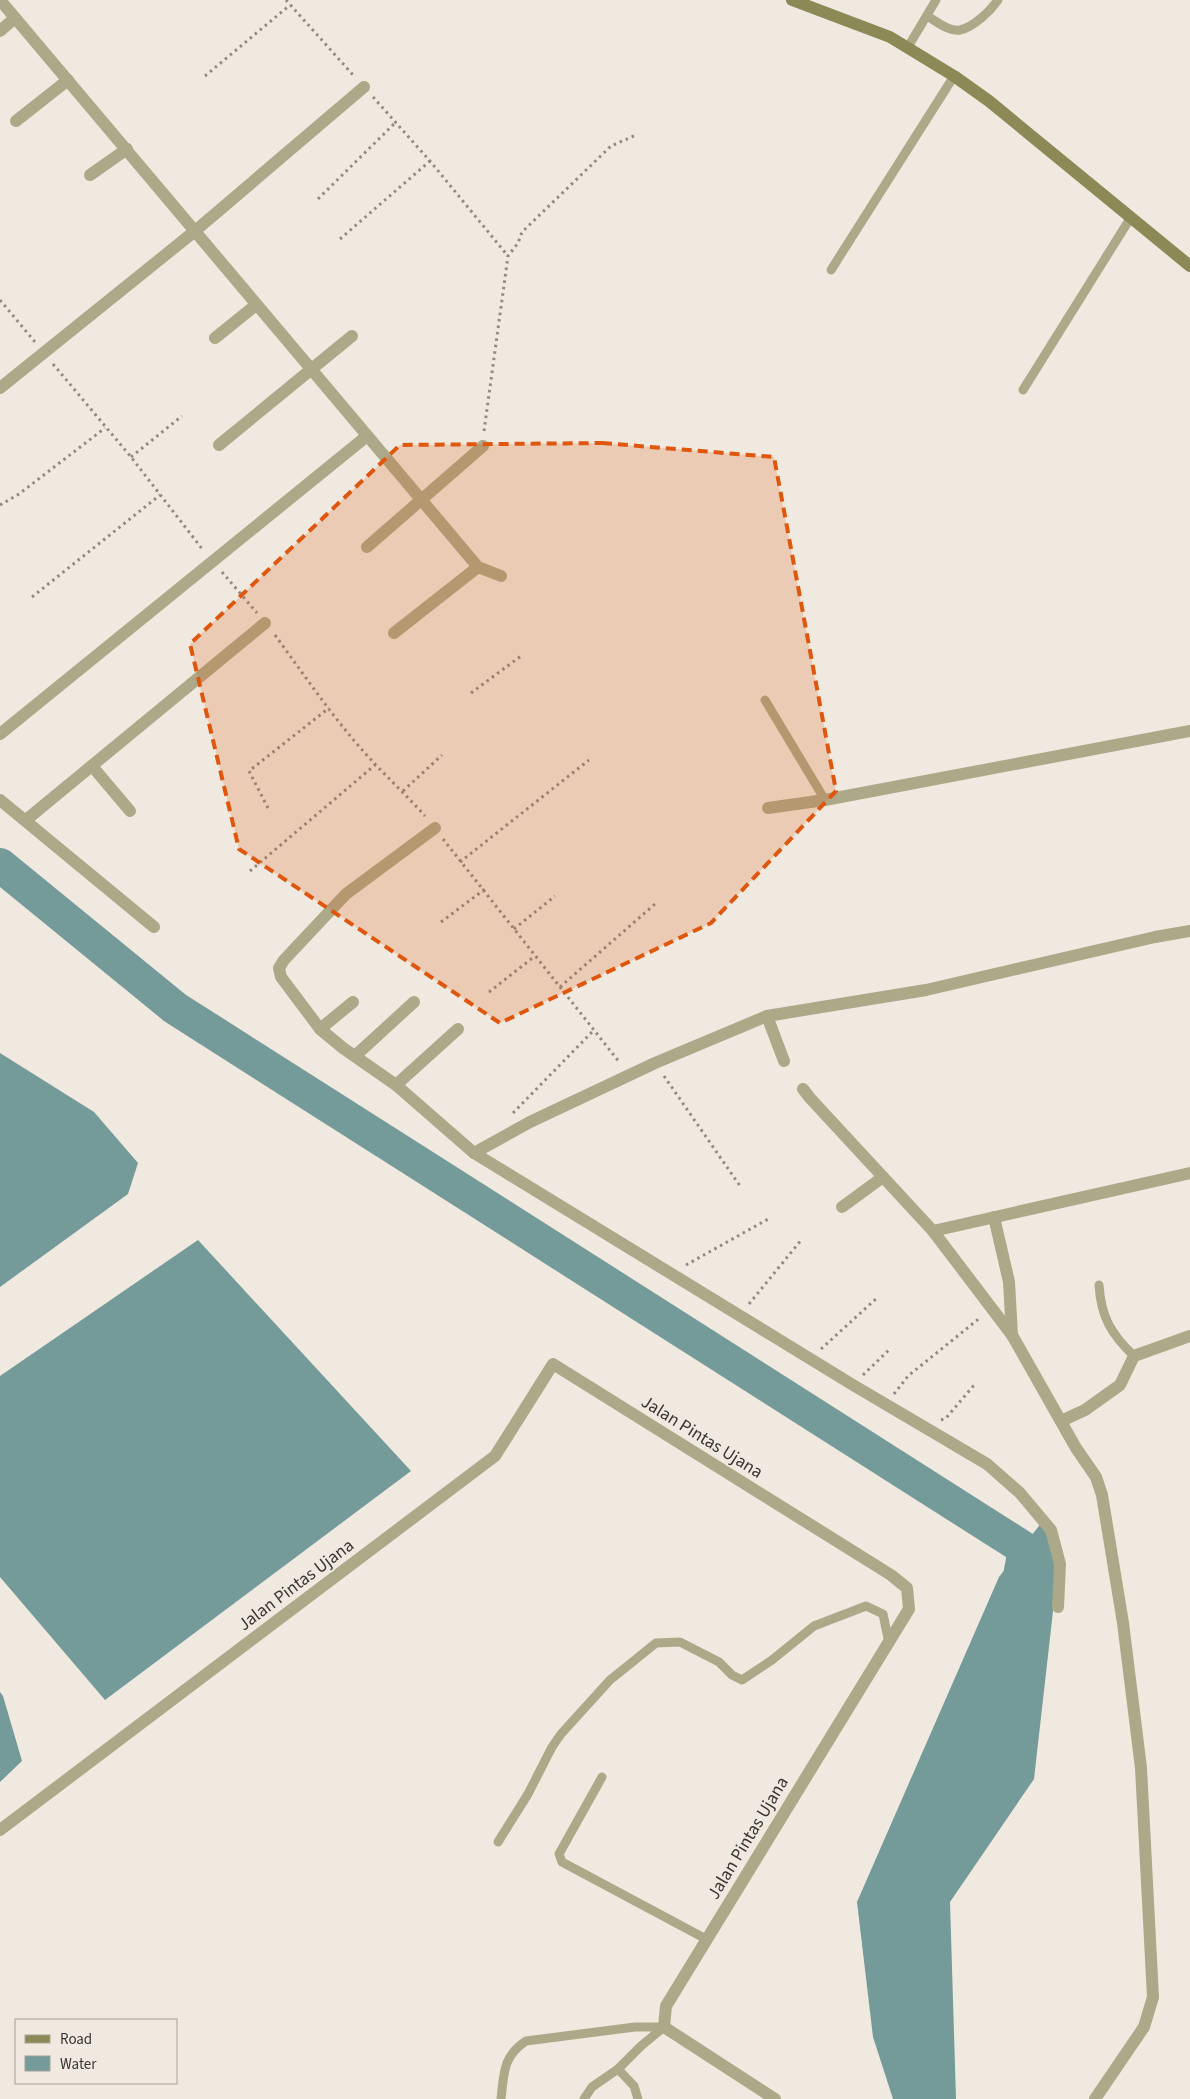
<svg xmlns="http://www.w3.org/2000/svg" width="1190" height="2099" font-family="'Source Sans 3',sans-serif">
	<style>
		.water { fill: #749a99 }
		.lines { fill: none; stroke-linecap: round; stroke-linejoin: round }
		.river { stroke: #749a99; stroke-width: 34 }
		.path { stroke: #8e8a84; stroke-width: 3; stroke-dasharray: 2.5 4; stroke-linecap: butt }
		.lane { stroke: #aba988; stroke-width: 9 }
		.street { stroke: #aba988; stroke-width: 12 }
		.secondary { stroke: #8c8957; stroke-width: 12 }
		.marked { fill: #df570e; fill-opacity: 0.2; stroke: #df570e; stroke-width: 4; stroke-dasharray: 10 6; stroke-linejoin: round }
		.labels { text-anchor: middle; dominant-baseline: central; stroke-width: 4; stroke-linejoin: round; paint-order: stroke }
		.street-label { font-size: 18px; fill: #383632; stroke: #efe9df }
	</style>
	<rect width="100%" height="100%" fill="#efe9df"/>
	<g class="water">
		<path d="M0,1053L94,1112L138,1163L128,1194L0,1287Z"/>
		<path d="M198,1240L411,1471L105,1700L0,1577V1376Z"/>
		<path d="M1042,1522L1058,1567L1034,1779L950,1902L956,2099H893L873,2037L857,1902L999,1577Z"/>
		<path d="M0,1692L3,1696L22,1761L0,1782Z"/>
	</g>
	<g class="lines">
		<path class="river" d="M0,865L175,1008L1025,1549L1017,1592"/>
		<g class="path">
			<path d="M286,0L354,76"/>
			<path d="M205,76L290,5"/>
			<path d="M373,97L430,161L508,256"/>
			<path d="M318,199L395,123"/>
			<path d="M340,239L430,161"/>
			<path d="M0,300L35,342"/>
			<path d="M53,364L131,457L203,550"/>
			<path d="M484,431L508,256L518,243L522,232L611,146L636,135"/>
			<path d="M131,457L182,416"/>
			<path d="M0,505L19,494L105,428"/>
			<path d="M222,572L257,613"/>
			<path d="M32,597L160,495"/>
			<path d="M275,635C307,679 338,725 375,764C392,782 409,798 425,816"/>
			<path d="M471,693L521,656"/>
			<path d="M403,791L442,755"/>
			<path d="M268,808L249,771L329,708"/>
			<path d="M443,839L620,1063"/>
			<path d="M460,862L589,760"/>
			<path d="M250,871L375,765"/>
			<path d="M441,922L485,889"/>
			<path d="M514,929L555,896"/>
			<path d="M560,987L655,904"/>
			<path d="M489,992L535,956"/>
			<path d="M664,1076L740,1186"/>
			<path d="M513,1113L593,1031"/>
			<path d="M686,1265L770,1218"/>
			<path d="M749,1304L802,1239"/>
			<path d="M821,1349L878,1297"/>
			<path d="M863,1375L891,1348"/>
			<path d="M894,1394L908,1376L981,1317"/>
			<path d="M941,1420L946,1418L975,1384"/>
		</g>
		<g class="lane">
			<path d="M927,16C936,21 949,32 960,30C974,27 990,11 998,0"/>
			<path d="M908,47L936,0"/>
			<path d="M831,270L954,76"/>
			<path d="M1023,390L1131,217"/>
			<path d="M765,700L825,800"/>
			<path d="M1099,1285C1101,1317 1111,1334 1134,1356"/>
			<path d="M602,1777L559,1854L562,1862L706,1939"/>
			<path d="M498,1842L528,1794L552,1747L561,1734L610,1680L656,1643L680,1642L719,1662L732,1675L742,1680L772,1660L814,1626L866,1606L883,1614L889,1643"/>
			<path d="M618,2069L634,2086L638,2099"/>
			<path d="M501,2099C504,2073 503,2056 526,2041L635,2027H664"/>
			<path d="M584,2099L592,2087L618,2069L641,2046L664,2027"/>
		</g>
		<g class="street">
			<path d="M0,0L478,567L501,576"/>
			<path d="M0,31L15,18"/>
			<path d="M16,121L68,80"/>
			<path d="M90,175L127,149"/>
			<path d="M215,338L256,305"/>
			<path d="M0,388L195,231L364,87"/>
			<path d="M219,445L352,336"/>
			<path d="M367,547L483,446"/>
			<path d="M394,633L478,567"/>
			<path d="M0,734L367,436"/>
			<path d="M92,766L130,811"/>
			<path d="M0,800L154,927"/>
			<path d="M768,808L825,800L1190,731"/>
			<path d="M26,820L265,623"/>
			<path d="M435,828L346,894L284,960L279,968L281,977L320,1029L343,1048L396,1085L474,1153L530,1122L655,1063L767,1016L926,990L1155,937L1190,931"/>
			<path d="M767,1016L784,1061"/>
			<path d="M320,1029L353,1002"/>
			<path d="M355,1056L414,1002"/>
			<path d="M396,1085L458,1029"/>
			<path d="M803,1089L810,1098L933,1231L1012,1335L1076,1448L1096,1477L1102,1495L1123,1623L1141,1768L1153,1997L1144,2027L1095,2099"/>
			<path d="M474,1153L853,1385L987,1464L1020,1493L1051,1530L1060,1564L1058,1607"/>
			<path d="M842,1207L883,1177"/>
			<path d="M994,1217L1009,1282L1012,1335"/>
			<path d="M933,1231L1190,1173"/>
			<path d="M1061,1421L1085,1410L1120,1385L1134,1356L1190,1336"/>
			<path d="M0,1830L495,1456L553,1364L891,1575L907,1588L909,1609L666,2006L664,2027L775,2099"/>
		</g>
		<path class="secondary" d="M792,0L890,37L954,76L989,101L1190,266"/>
	</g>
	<path class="marked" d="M602,443L774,457L836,791L711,923L500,1023L239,849L190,644L400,445Z"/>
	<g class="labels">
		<g class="street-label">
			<text transform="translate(702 1437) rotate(32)">Jalan Pintas Ujana</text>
			<text transform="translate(296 1585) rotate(-37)">Jalan Pintas Ujana</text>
			<text transform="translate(748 1838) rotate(-59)">Jalan Pintas Ujana</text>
		</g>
	</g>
	<rect x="15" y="2019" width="162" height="65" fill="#efe9df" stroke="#a6a19a"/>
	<rect x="25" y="2035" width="25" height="8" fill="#8c8957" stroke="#a6a19a"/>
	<text x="60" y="2044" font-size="15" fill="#383632">Road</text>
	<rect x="25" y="2056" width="25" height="15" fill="#749a99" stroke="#a6a19a"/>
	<text x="60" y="2069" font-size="15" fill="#383632">Water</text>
</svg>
